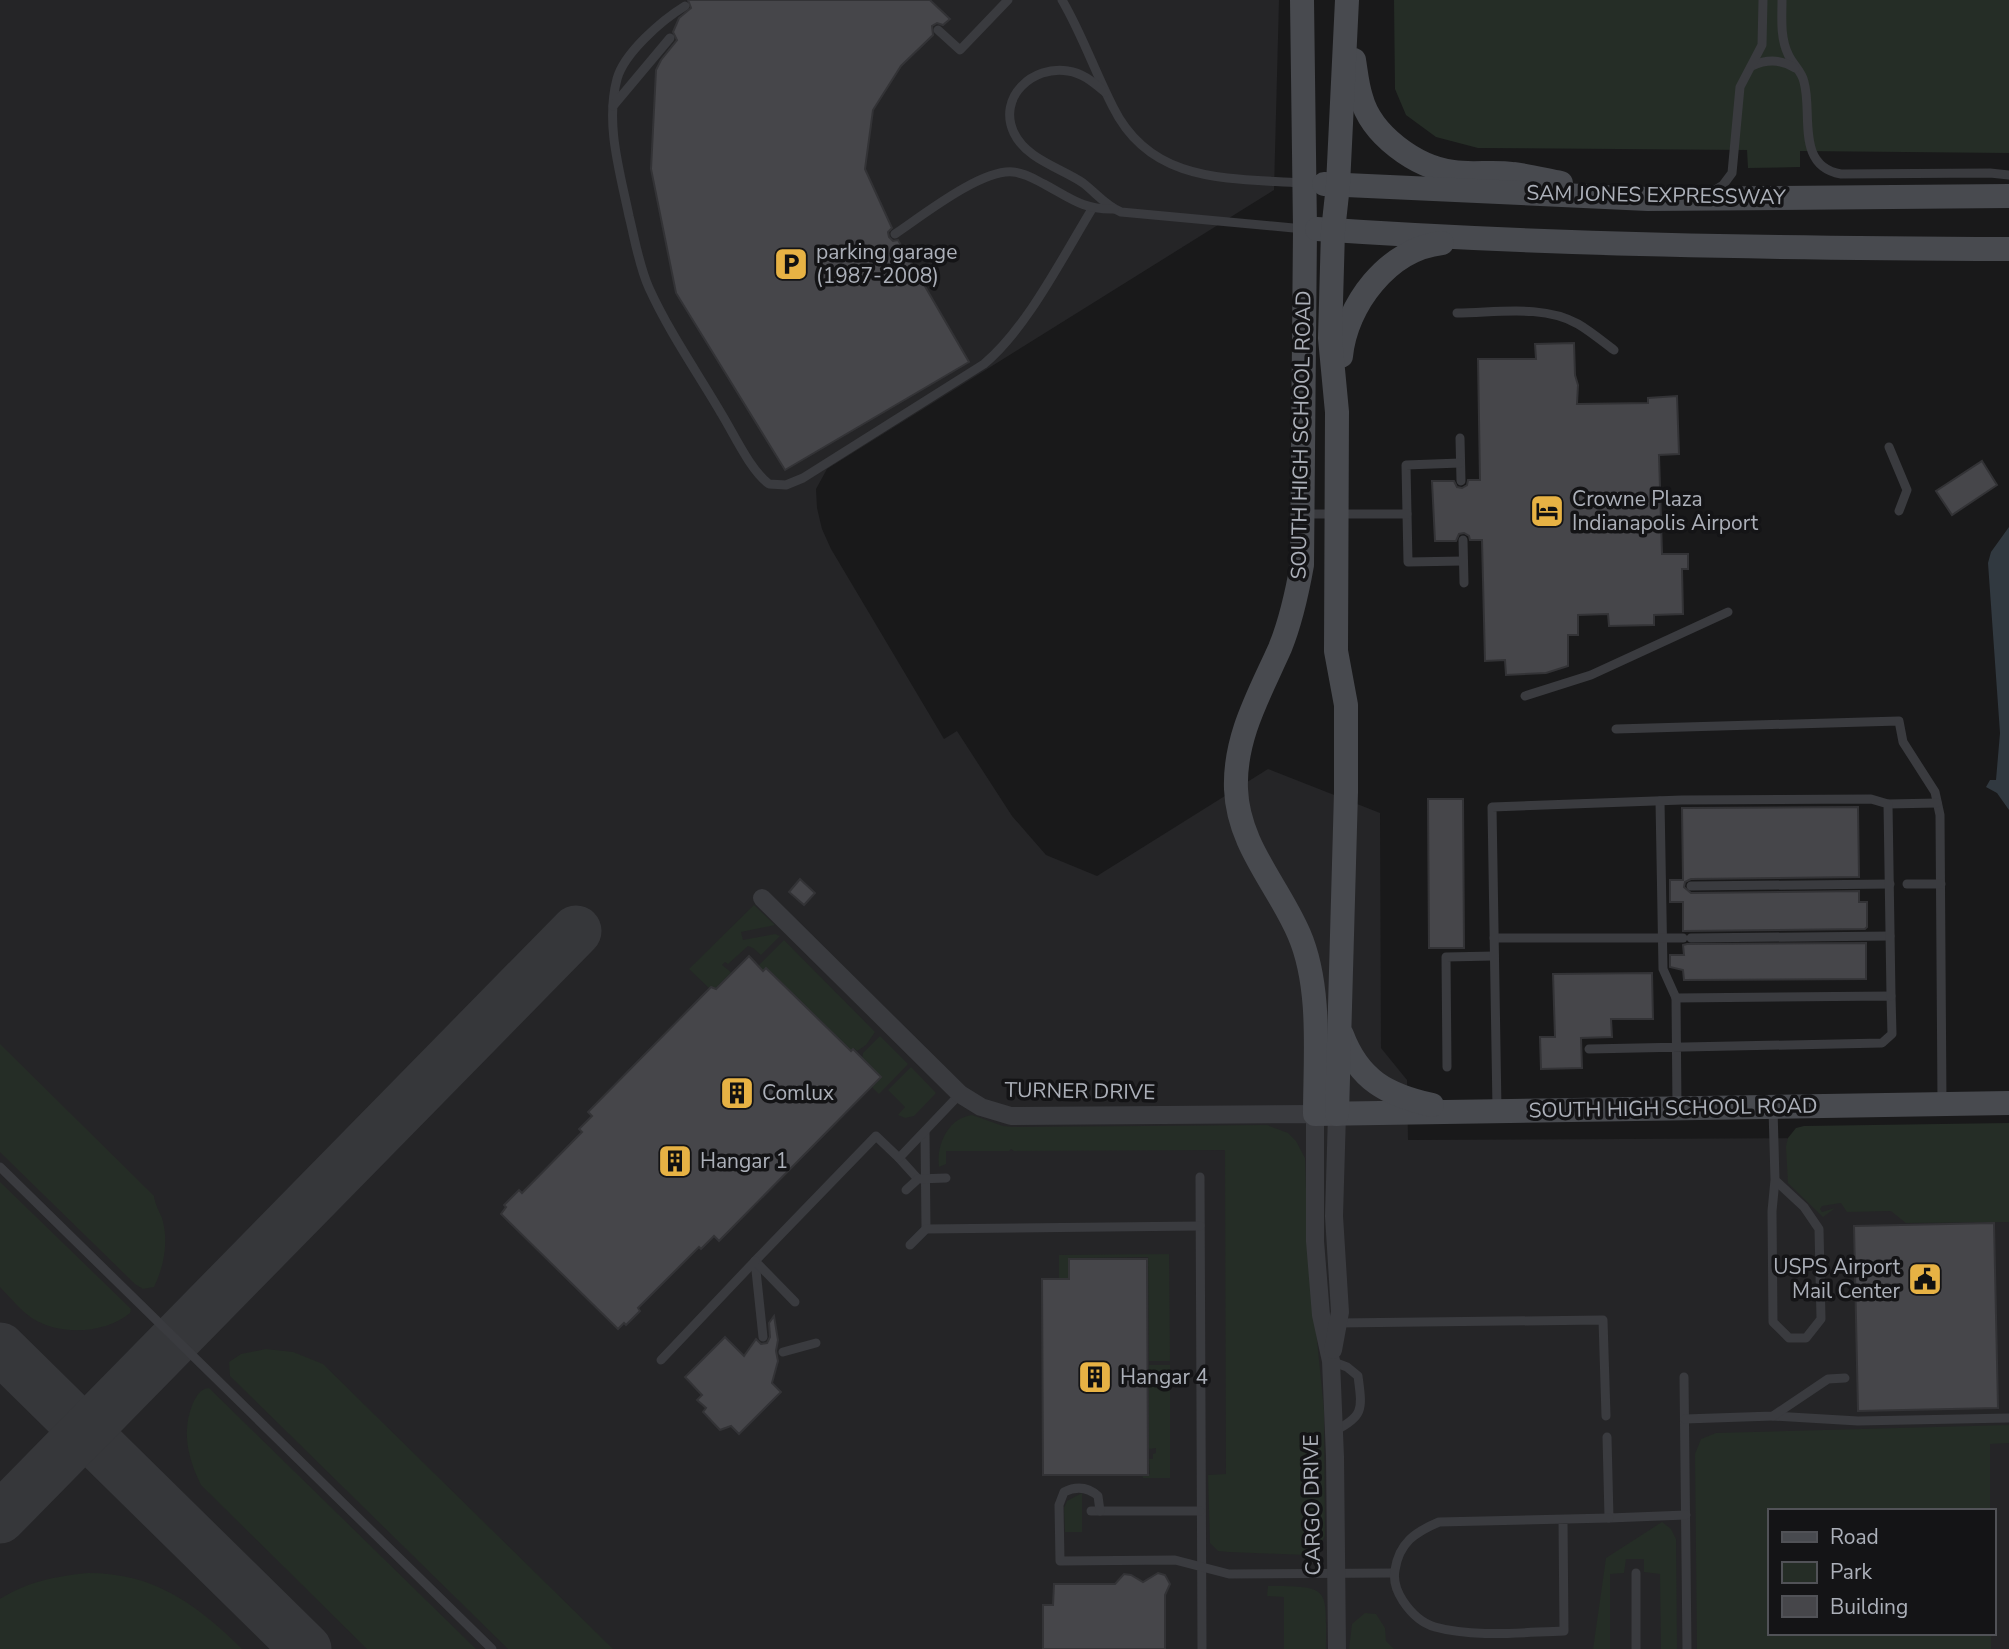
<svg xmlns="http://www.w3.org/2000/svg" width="2009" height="1649" font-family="'Nunito Sans',sans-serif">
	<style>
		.built { fill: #252527; fill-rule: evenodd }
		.green { fill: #252d26 }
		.water { fill: #313940 }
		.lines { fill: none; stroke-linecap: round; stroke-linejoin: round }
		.taxiway { stroke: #36373a; stroke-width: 51 }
		.building { fill: #46464a; stroke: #333336; stroke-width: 2 }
		.lane { stroke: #3a3b3f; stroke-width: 9 }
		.street { stroke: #3a3b3f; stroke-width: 18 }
		.secondary { stroke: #484a4f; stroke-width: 24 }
		.labels { text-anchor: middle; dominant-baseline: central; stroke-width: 7; stroke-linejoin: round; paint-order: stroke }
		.street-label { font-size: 21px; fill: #acb0b9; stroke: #141416 }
		.poi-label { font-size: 21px; fill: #acb0b9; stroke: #141416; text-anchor: start }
	</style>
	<rect width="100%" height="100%" fill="#19191a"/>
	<path class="built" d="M0,0H1279L1274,190L827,469L816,489L817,508L822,529L831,549L944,739L957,731L1012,816L1046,855L1097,876L1268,769L1380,813L1381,1048L1407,1080L1408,1140L2009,1137V1649H0ZM1769,1511H1993V1633H1769Z"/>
	<g class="green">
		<path d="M1394,0H2009V153L1800,151V167L1748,168L1747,150L1478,148L1436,137L1406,115L1395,89Z"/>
		<path d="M754,905L775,925L741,932L743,940L775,934L780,936L761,955L753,948L748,946L728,964L725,962L722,965L732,973L716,990L713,987L710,989L689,969Z"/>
		<path d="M784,940L875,1032L866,1045L857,1051L854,1048L851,1051L766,968L762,971L758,966Z"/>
		<path d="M880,1036L908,1064L879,1094L872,1087L881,1077L862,1059L863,1053Z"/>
		<path d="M0,1044L154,1196C155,1204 159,1211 162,1218C169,1242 164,1266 154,1287L143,1289L135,1284L0,1152Z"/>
		<path d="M911,1067L936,1093L914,1116L905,1118L898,1115L905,1107L888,1090Z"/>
		<path d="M972,1115L1003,1126L1013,1127L1267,1125L1288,1133L1296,1141L1305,1158L1308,1249L1324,1410L1325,1536L1318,1549L1305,1555L1229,1552L1218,1551L1210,1543L1208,1475L1226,1474L1225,1150L1014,1151L1011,1149L1009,1151H946V1164L939,1167C936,1145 948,1118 972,1115Z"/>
		<path d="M2009,1123V1222L1906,1223L1891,1211L1847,1212L1841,1203L1822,1206L1820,1209L1822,1212L1835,1208L1823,1217L1788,1183L1786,1146L1788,1138L1796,1128L1804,1126Z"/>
		<path d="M0,1182L131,1309L130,1313C105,1334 59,1336 32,1318C20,1310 10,1297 0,1287Z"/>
		<path d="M1169,1254L1170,1361H1149L1148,1257L1069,1258V1279H1059V1255Z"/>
		<path d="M266,1349L293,1352L323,1364L613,1649H508L230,1376L229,1362L241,1354Z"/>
		<path d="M1149,1365H1170V1478H1143L1142,1474H1150L1149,1459H1153V1454L1156,1453V1448L1149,1449Z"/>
		<path d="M209,1388L476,1649H367L201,1485C188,1459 181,1431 193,1403C197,1395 200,1389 209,1388Z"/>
		<path d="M2009,1425V1443L1990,1444V1511H1769V1633H1991V1649H1697L1695,1454L1701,1439L1716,1433Z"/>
		<path d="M1082,1493V1532H1065L1064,1508L1067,1501Z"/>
		<path d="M1662,1522L1671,1529L1676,1539L1677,1649H1661L1660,1574L1644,1572V1559H1626L1624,1573L1610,1574V1649H1593L1606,1558Z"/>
		<path d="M88,1573C155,1573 196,1604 242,1649H0V1599C26,1582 57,1576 88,1573Z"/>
		<path d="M1268,1586C1332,1586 1326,1588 1326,1649H1284V1597L1267,1596Z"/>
		<path d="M1365,1613L1376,1614L1385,1628L1386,1641L1394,1649H1349L1352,1624Z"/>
	</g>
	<path class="water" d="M2009,527V810L1997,793L1986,787L1990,780H1996L2000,733L1988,563L1991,552Z"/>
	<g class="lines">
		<g class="taxiway">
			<path d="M0,1348L306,1649"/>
			<path d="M0,1518L576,931"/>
		</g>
	</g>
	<g class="building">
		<path d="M688,0H930L950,19L943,25L937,23L932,26L933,35L901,66L873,110L865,169L892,228L888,232L889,237L893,241L898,240L969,362L785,470L676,293L651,169L656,70L661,60L677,40L673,32L679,18L691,8Z"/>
		<path d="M1574,343L1575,375L1578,385L1577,404L1648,403V398L1677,396L1679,454L1659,455L1662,554H1688V569H1682L1683,614L1654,615V625L1609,626L1608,614L1578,615V635H1568V666L1546,673L1506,675L1505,660L1485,661L1482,540H1470L1469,536L1464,533L1459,534L1456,541H1435L1432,481H1454L1457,487L1462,488L1467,485L1468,480H1480L1478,359H1536L1535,344Z"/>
		<path d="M1982,461L1997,485L1952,515L1936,491Z"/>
		<path d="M1428,799H1463L1464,948H1429Z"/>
		<path d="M1858,807L1859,877L1691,879L1685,882L1684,887L1691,893L1859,891V902H1867V927L1865,929L1683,931V902H1670V880H1683L1682,808Z"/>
		<path d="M800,879L815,893L804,905L789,892Z"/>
		<path d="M1866,943V979L1684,980L1683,970L1670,967V955H1684L1683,945L1687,944Z"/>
		<path d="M749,956L763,971L766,968L851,1051L853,1049L881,1077L719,1241L714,1236L701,1249L699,1247L638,1308L640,1311L626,1325L624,1323L618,1329L501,1214L506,1207L504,1205L519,1190L522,1193L582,1132L579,1129L592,1116L588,1112L711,987L716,989Z"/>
		<path d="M1652,973L1653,1019H1611L1612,1037L1581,1038L1582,1068L1541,1069L1540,1037H1555L1553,974Z"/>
		<path d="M1994,1223L1998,1408L1858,1411L1854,1226Z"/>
		<path d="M1069,1259H1147L1148,1475H1043L1042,1279H1069Z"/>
		<path d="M774,1316L778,1340L776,1351L778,1361L772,1383L781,1392L739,1434L731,1426L720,1430L703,1412L706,1408L697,1400L702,1395L685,1377L725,1337L744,1356L756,1339L761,1344L767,1343L770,1337L769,1323Z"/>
		<path d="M1158,1573L1165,1575L1170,1584L1165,1595V1649H1043V1605H1053L1054,1584H1115L1124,1574L1131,1575L1143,1582Z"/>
	</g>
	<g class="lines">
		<g class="lane">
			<path d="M1062,0C1082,34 1095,72 1113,107C1151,184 1228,178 1301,183"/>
			<path d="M1782,0C1782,18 1780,37 1788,54C1792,64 1802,71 1804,82C1813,113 1795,166 1841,174L1990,173L2009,175"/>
			<path d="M685,6C662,20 624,53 617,79C605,124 620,172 629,216C635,240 639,266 649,288C669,332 697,372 721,413C734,434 750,470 769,484L786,485L803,478L984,364C1027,328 1062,258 1092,209"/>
			<path d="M938,30L960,50L1008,0"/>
			<path d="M1752,66C1767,59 1781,59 1795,68"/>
			<path d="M1105,92C1094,83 1083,73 1068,71C1033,65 997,97 1014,133C1026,159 1061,168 1083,183C1096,193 1106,206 1121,212L1304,229"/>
			<path d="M613,106L670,38"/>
			<path d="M1712,192L1723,185L1732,173L1740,87L1762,45L1763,0"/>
			<path d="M895,234C922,216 981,169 1013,172C1025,173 1034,179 1044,184C1070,198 1083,210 1114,209"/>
			<path d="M1457,313C1495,313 1543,304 1578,324C1590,331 1602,341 1614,350"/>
			<path d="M1460,438L1461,481"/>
			<path d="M1889,447L1907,490L1899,511"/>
			<path d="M1460,463L1406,465L1408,562L1463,561"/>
			<path d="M1304,514H1407"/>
			<path d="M1463,540L1464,583"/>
			<path d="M1525,696L1591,675L1728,612"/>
			<path d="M1616,729L1899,721L1903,742L1935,792L1940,815L1942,1103"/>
			<path d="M1660,801L1663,969L1676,998"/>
			<path d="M1888,804L1937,803"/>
			<path d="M1907,884H1941"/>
			<path d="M1691,886L1890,884"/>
			<path d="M1494,938H1683"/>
			<path d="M1691,938L1890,936"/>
			<path d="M1589,1049L1882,1043L1892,1034L1891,996L1676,998C1676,1034 1677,1070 1677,1107"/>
			<path d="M1447,1067L1446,957L1494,956"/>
			<path d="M1497,1109L1492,807L1682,800L1871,799L1888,804L1891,996"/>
			<path d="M1773,1109L1775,1180L1772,1211L1773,1322L1789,1338H1806L1821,1319L1819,1229L1804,1207L1775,1180"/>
			<path d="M925,1132L926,1229"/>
			<path d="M899,1158L918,1179"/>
			<path d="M0,1167L492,1649"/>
			<path d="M1200,1177L1202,1649"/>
			<path d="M906,1190L918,1179L946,1178"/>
			<path d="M910,1245L926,1229L1200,1226"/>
			<path d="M755,1261L763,1337"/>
			<path d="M795,1302L755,1261L876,1136L899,1158L960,1094"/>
			<path d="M1338,1323L1603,1320L1606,1416"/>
			<path d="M783,1352L816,1343"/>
			<path d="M661,1360L755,1261"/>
			<path d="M1331,1361L1347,1367L1358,1376C1362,1408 1365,1416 1334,1431"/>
			<path d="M1684,1377L1687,1649"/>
			<path d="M1773,1416L1858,1421L2009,1418"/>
			<path d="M1685,1419L1773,1416L1828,1379L1845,1378"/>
			<path d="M1607,1437L1609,1518L1686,1515"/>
			<path d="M1091,1511H1200"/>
			<path d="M1100,1511L1098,1496C1088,1487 1076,1486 1064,1492L1059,1505L1060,1561L1175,1560L1229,1574L1394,1573"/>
			<path d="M1563,1520L1564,1631C1525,1632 1474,1638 1435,1627C1421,1623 1411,1613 1403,1601C1397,1592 1393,1581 1395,1570C1399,1543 1415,1532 1439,1522L1609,1518"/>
			<path d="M1636,1573V1649"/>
		</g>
		<g class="street">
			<path d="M762,898L960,1094L981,1107L1011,1116L1315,1114V1241L1321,1315L1331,1361L1335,1457L1337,1649"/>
			<path d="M1333,1350L1340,1312L1334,1216L1337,1114"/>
		</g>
		<g class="secondary">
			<path d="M1302,0L1305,229L1302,565C1297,593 1291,621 1280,648C1260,693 1234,737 1236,789C1238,845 1278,885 1299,934C1322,987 1315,1058 1315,1114L2009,1103"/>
			<path d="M1354,60C1356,72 1357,85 1361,97C1371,135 1416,167 1453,172C1473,175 1493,171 1513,174C1529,176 1545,180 1561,183"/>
			<path d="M1324,184L1648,199L2009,196"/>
			<path d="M1317,229C1547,245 1778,248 2009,249"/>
			<path d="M1341,356C1346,305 1388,249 1442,243"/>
			<path d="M1342,1035C1359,1080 1387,1095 1432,1105"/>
			<path d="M1337,1114L1346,792V705L1336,651L1337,412L1330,338L1333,231L1338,185L1347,0"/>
		</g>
	</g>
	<defs>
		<g id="parking-square" transform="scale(1.75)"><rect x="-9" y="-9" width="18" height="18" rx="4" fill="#e7b244" stroke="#141416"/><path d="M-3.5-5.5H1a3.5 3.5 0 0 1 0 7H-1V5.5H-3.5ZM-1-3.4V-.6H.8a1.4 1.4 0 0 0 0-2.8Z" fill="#111"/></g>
		<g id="hotel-square" transform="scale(1.75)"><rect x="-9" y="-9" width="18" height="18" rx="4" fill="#e7b244" stroke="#141416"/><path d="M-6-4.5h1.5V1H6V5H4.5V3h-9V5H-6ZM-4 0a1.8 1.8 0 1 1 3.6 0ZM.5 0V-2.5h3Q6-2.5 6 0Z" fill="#111"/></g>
		<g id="building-square" transform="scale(1.75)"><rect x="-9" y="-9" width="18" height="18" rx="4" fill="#e7b244" stroke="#141416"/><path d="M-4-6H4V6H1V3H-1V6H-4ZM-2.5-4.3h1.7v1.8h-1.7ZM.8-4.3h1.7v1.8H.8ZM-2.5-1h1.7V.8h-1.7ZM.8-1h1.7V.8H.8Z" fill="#111"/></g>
		<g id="civic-square" transform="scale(1.75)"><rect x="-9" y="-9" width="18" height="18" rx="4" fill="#e7b244" stroke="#141416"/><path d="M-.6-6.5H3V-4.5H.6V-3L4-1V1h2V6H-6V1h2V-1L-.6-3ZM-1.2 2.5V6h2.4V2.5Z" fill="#111"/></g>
	</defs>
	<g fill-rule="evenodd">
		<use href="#parking-square" x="791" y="264"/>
		<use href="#hotel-square" x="1547" y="511"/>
		<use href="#building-square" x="737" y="1093"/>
		<use href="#building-square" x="675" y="1161"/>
		<use href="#civic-square" x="1925" y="1279"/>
		<use href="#building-square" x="1095" y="1377"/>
	</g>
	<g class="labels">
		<g class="street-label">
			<text transform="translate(1656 195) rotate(1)">SAM JONES EXPRESSWAY</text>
			<text transform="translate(1301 435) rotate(-89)">SOUTH HIGH SCHOOL ROAD</text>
			<text transform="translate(1080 1091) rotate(1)">TURNER DRIVE</text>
			<text transform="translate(1673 1108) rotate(-1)">SOUTH HIGH SCHOOL ROAD</text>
			<text transform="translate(1312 1505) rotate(-91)">CARGO DRIVE</text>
		</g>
		<g class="poi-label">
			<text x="816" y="252">parking garage<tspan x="816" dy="24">(1987-2008)</tspan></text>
			<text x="1572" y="499">Crowne Plaza<tspan x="1572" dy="24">Indianapolis Airport</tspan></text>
			<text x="762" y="1093">Comlux</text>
			<text x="700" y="1161">Hangar 1</text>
			<text x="1900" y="1267" text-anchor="end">USPS Airport<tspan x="1900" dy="24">Mail Center</tspan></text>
			<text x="1120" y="1377">Hangar 4</text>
		</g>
	</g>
	<rect x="1768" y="1509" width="228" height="126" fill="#141416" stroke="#515257" stroke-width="2"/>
	<rect x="1782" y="1532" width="35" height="10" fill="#484a4f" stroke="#515257" stroke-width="2"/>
	<text x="1830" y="1544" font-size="21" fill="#acb0b9">Road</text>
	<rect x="1782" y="1562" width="35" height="21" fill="#252d26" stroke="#515257" stroke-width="2"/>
	<text x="1830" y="1579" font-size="21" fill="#acb0b9">Park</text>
	<rect x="1782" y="1596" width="35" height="21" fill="#46464a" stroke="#515257" stroke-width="2"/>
	<text x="1830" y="1614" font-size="21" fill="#acb0b9">Building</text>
</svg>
